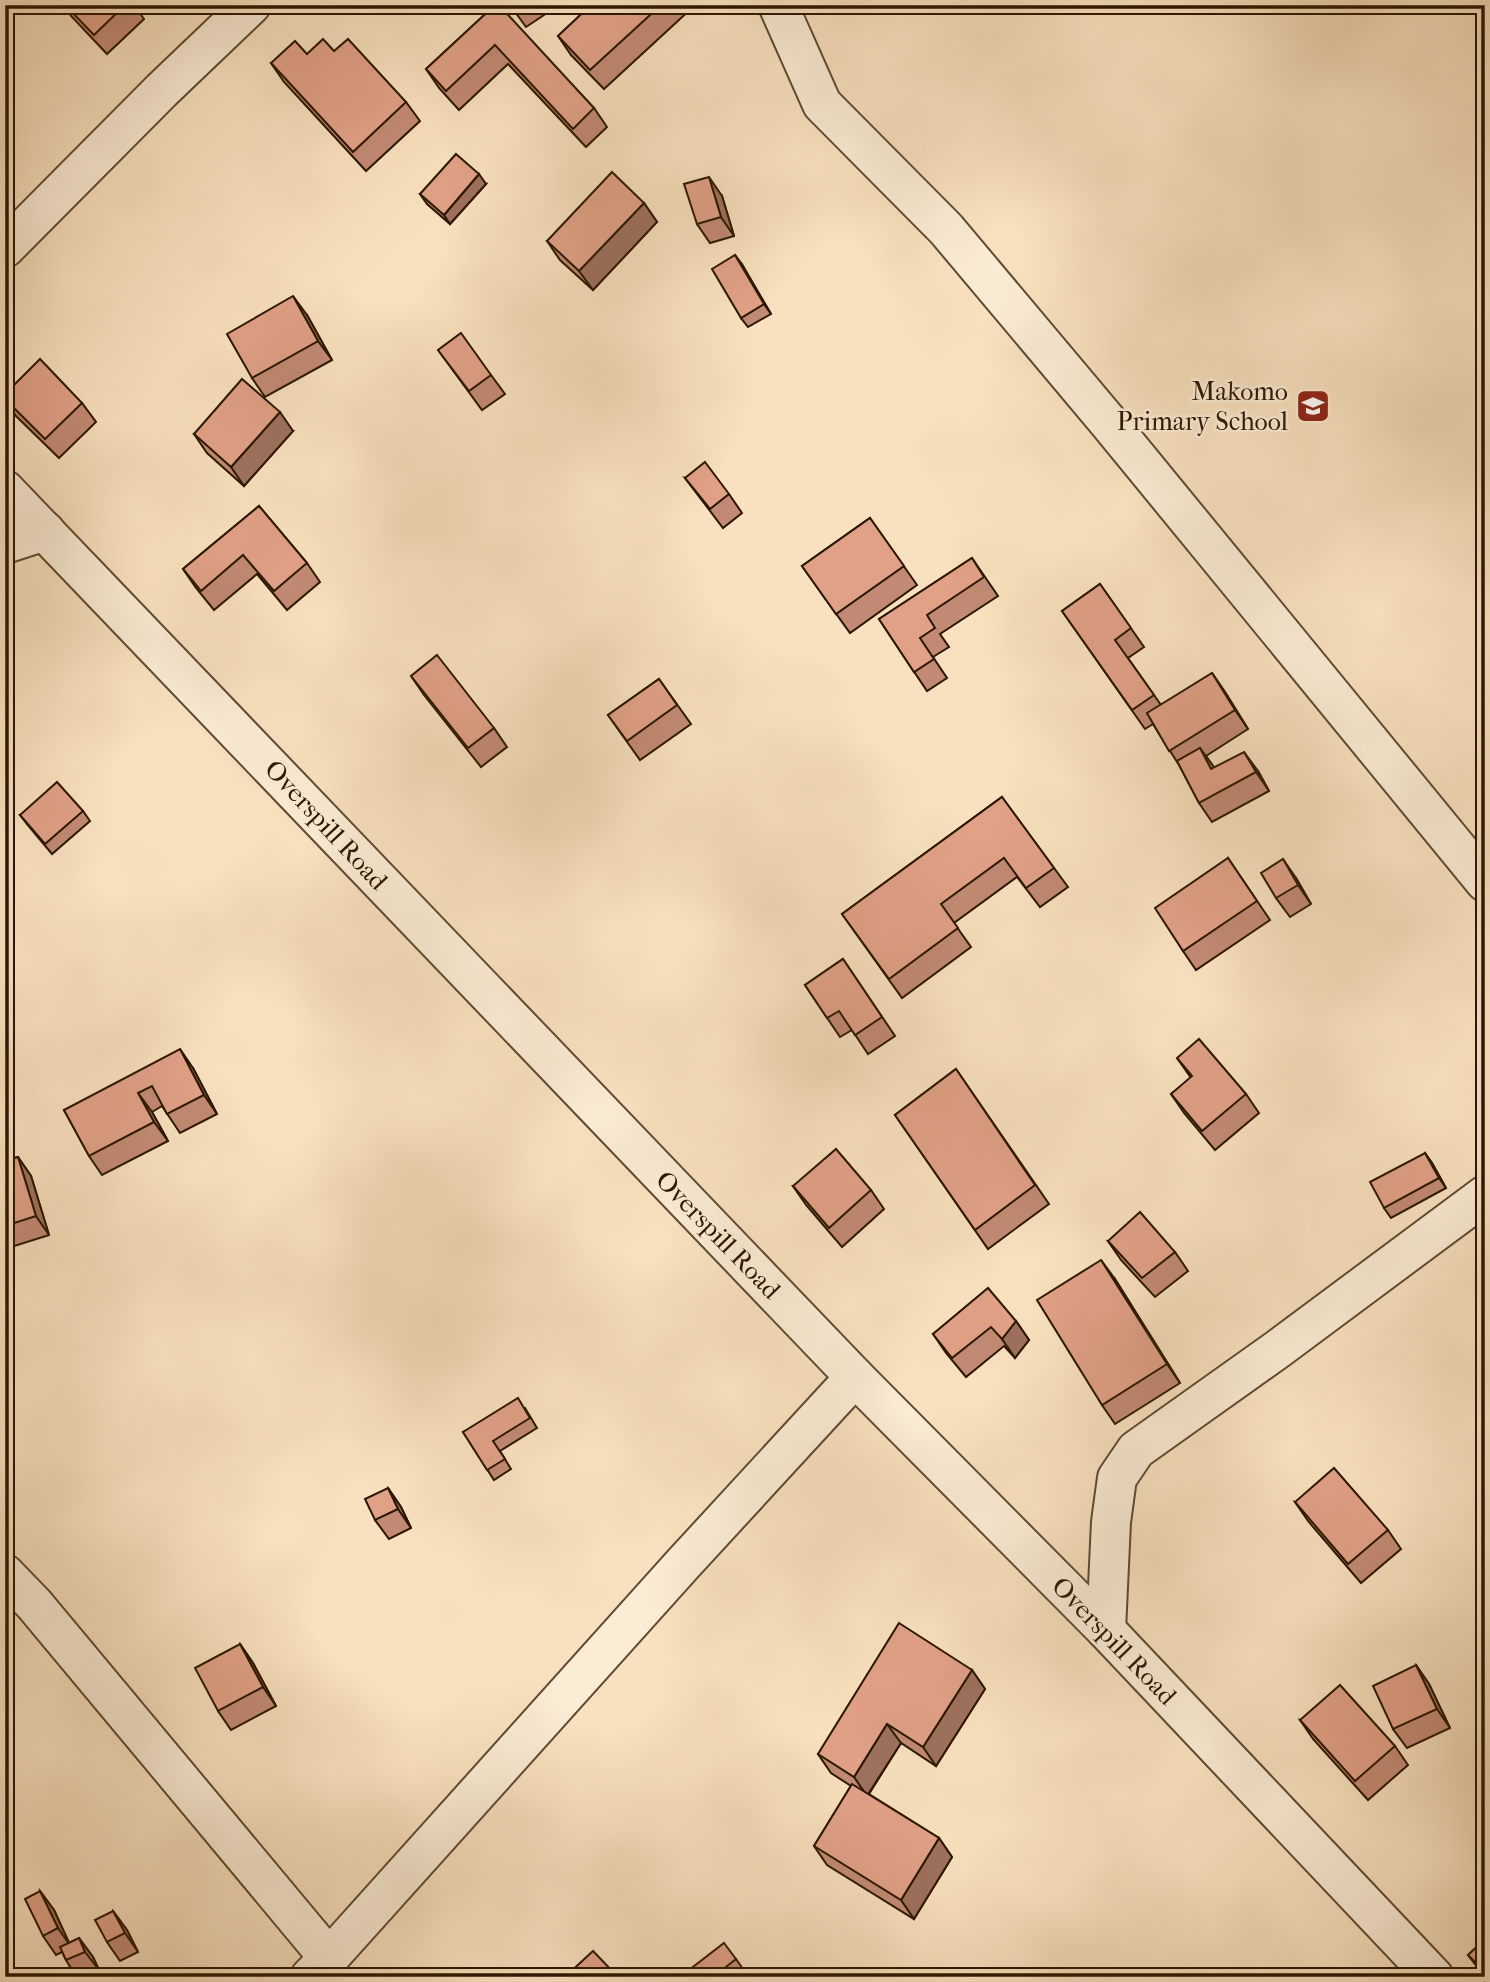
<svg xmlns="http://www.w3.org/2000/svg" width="1490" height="1982" font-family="'IM FELL French Canon',serif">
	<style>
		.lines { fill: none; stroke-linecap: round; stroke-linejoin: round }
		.minor-casing { stroke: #5e4930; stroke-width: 42 }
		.minor { stroke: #fbecd5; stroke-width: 38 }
		.wall { fill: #c28a74; stroke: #2b1601; stroke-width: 2 }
		.shaded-wall { fill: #9e715e; stroke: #2b1601; stroke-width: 2 }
		.building { fill: #e1a187; stroke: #2b1601; stroke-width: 2 }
		.labels { text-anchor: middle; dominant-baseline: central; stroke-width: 5; stroke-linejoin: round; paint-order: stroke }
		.poi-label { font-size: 26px; fill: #2b1601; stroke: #fbecd5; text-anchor: end }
		.street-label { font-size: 26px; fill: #2b1601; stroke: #fbecd5 }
	</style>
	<rect width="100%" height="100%" fill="#f9e1bf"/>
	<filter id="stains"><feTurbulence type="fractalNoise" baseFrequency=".00286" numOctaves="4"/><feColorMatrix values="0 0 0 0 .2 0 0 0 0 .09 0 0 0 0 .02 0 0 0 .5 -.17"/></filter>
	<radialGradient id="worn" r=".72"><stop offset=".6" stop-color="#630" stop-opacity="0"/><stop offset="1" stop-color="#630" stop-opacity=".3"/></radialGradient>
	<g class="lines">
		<g class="minor-casing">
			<g id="minor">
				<path d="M778,5L822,104L946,229L1109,423L1485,882"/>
				<path d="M5,248L162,90L251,5"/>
				<path d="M5,490L855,1377L1106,1630L1434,1977"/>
				<path d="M5,544L45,531"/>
				<path d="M5,1574L34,1604L329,1958"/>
				<path d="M1106,1630L1111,1522L1117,1478L1136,1450L1278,1349L1485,1195"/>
				<path d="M310,1977L329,1958L682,1565L855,1377"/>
			</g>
		</g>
		<use href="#minor" class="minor"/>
	</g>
	<g class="wall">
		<path d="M64,5H134L144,19L107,54L71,16Z"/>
		<path d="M495,5L594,108L607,127L586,147L508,64L459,110L439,88L426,69Z"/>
		<path d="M510,5H559L526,27Z"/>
		<path d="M591,5H692L693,7L604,89L571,55L558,36Z"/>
		<path d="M334,51L406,102L420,121L366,171L284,82L271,63L307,54Z"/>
		<path d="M486,184L450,224L427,204L420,194Z"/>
		<path d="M722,196L734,236L710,243L697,224Z"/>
		<path d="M644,203L657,222L593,290L560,260L547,241Z"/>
		<path d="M735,255L771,314L748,327L741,318Z"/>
		<path d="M307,315L332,360L265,397L252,378Z"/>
		<path d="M438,350L491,375L505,394L482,410Z"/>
		<path d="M5,394L82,403L96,422L59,458L16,416L5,400Z"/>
		<path d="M293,431L244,486L207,453L194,434Z"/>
		<path d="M685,478L729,494L742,513L723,528Z"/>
		<path d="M259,506L307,563L320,582L287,610L257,574L214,610L196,588L183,569Z"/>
		<path d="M870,518L917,585L850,633L802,566Z"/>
		<path d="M972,558L998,596L940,634L949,647L933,657L947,678L927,691L879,619Z"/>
		<path d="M1100,584L1144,647L1128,658L1161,705L1212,673L1225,692L1248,729L1206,756L1214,768L1258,771L1269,791L1212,822L1199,803L1179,765L1153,724L1145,729L1062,611Z"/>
		<path d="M411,676L494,728L507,747L481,767L424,695Z"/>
		<path d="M659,679L691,724L640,760L608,715Z"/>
		<path d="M1002,797L1068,887L1040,907L1017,877L954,923L971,947L902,998L842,914Z"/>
		<path d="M83,811L90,821L52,854L27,824L20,815Z"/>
		<path d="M1228,858L1270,920L1196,970L1183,951Z"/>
		<path d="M1296,878L1311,904L1290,917L1276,898Z"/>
		<path d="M843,959L895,1036L868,1054L852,1030L840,1037L805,985Z"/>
		<path d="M1177,1058L1246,1094L1259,1113L1215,1150L1184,1113L1171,1094L1191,1078Z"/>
		<path d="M193,1068L217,1114L180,1133L162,1106L152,1112L168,1141L102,1175L89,1156L64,1110Z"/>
		<path d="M956,1069L1049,1204L988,1249L895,1115Z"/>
		<path d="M1425,1153L1432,1163L1446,1188L1391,1218L1384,1208Z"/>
		<path d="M18,1157L31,1176L49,1235L5,1249V1161Z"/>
		<path d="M793,1186L871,1190L884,1209L842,1247L806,1205Z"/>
		<path d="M1108,1241L1175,1252L1188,1271L1155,1297L1121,1260Z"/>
		<path d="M1115,1279L1180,1383L1115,1424L1102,1405Z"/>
		<path d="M1016,1321L1029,1340L1015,1358L1004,1346L966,1377L946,1353L933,1334Z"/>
		<path d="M525,1408L537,1428L500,1451L511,1469L494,1480L463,1432Z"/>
		<path d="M388,1488L401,1507L411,1528L389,1539L375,1520Z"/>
		<path d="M1295,1502L1388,1530L1401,1549L1361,1583L1308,1521Z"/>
		<path d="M240,1644L253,1663L276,1706L231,1730L218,1711Z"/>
		<path d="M1416,1665L1429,1684L1450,1728L1407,1748L1393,1729Z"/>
		<path d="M972,1670L985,1689L936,1766L901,1743L869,1794L939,1838L952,1857L914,1919L827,1865L814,1846L851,1786L831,1773L818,1754Z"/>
		<path d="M1300,1720L1395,1746L1408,1765L1368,1800L1313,1739Z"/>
		<path d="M40,1891L54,1910L69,1943L79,1938L93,1957L99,1970L84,1977H61L72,1970L66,1960L62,1952L56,1955L43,1936Z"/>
		<path d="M113,1911L127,1930L138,1952L120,1961L107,1942Z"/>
		<path d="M1485,1939V1977L1468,1955Z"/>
		<path d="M736,1959L743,1969L733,1977H680Z"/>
	</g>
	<g class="shaded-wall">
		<path d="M479,174L486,184L450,224L444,215Z"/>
		<path d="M709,177L722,196L734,236L721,217Z"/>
		<path d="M644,203L657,222L593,290L579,271Z"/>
		<path d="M735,255L742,264L771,314L764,304Z"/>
		<path d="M293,296L307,315L332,360L318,341Z"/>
		<path d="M280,412L293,431L244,486L231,467Z"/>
		<path d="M1212,673L1225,692L1248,729L1235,710Z"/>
		<path d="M1200,748L1214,767L1225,788L1211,769Z"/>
		<path d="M1244,752L1258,771L1269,791L1256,772Z"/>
		<path d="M1283,859L1296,878L1311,904L1298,885Z"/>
		<path d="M180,1049L193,1068L217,1114L204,1095Z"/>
		<path d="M138,1093L152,1112L168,1141L154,1122Z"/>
		<path d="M1425,1153L1432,1163L1446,1188L1439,1178Z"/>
		<path d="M18,1157L31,1176L49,1235L36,1216Z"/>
		<path d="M1101,1260L1115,1279L1180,1383L1167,1364Z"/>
		<path d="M1016,1321L1029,1340L1015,1358L1002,1339Z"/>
		<path d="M388,1488L401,1507L411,1528L398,1509Z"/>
		<path d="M240,1644L253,1663L276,1706L263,1687Z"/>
		<path d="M1416,1665L1429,1684L1450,1728L1437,1709Z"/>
		<path d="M972,1670L985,1689L936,1766L923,1747Z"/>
		<path d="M887,1724L901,1743L867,1796L854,1777Z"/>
		<path d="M939,1838L952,1857L914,1919L901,1900Z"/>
		<path d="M40,1891L54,1910L71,1947L58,1928Z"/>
		<path d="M113,1911L127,1930L138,1952L125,1933Z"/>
		<path d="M79,1938L93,1957L99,1970L85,1952Z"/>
	</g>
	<g class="building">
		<path d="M65,5H125L94,35Z"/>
		<path d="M495,5H499L594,108L573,129L495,45L446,91L426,69Z"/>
		<path d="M591,5H661L590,70L558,36Z"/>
		<path d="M323,39L334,51L348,39L406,102L353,152L271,63L295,41L307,54Z"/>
		<path d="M456,154L479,174L444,215L420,194Z"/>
		<path d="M612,172L644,203L579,271L547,241Z"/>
		<path d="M709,177L721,217L697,224L684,184Z"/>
		<path d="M735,255L764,304L741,318L712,269Z"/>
		<path d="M293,296L318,341L252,378L227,334Z"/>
		<path d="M461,333L491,375L469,391L438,350Z"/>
		<path d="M40,359L82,403L45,439L5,399V394Z"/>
		<path d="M242,379L280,412L231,467L194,434Z"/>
		<path d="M705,462L729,494L710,509L685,478Z"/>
		<path d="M259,506L307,563L274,591L243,555L201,591L183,569Z"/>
		<path d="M870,518L904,566L836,614L802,566Z"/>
		<path d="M972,558L984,577L927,615L935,628L920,638L934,659L914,672L879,619Z"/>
		<path d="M1100,584L1131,628L1115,640L1154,695L1132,710L1062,611Z"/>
		<path d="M437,655L494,728L468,748L411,676Z"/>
		<path d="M1212,673L1235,710L1169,751L1147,713Z"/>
		<path d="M659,679L677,705L627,741L608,715Z"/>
		<path d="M1200,748L1211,769L1244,752L1256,772L1199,803L1177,761Z"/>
		<path d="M57,782L83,811L45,844L20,815Z"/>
		<path d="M1002,797L1054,868L1026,888L1004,858L941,904L958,928L889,979L842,914Z"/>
		<path d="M1228,858L1257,901L1183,951L1155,908Z"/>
		<path d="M1283,859L1298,885L1276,898L1261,873Z"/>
		<path d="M843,959L882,1017L855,1035L839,1011L827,1018L805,985Z"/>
		<path d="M1199,1039L1246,1094L1202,1131L1171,1094L1192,1076L1177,1058Z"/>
		<path d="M180,1049L204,1095L167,1114L152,1086L138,1093L154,1122L89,1156L64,1110Z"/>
		<path d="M956,1069L1035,1185L975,1230L895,1115Z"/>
		<path d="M836,1149L871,1190L829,1228L793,1186Z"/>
		<path d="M1425,1153L1439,1178L1384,1208L1370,1182Z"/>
		<path d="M18,1157L36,1216L5,1226V1161Z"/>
		<path d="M1140,1212L1175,1252L1142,1278L1108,1241Z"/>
		<path d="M1101,1260L1167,1364L1102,1405L1037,1300Z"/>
		<path d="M988,1288L1016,1321L1002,1339L991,1327L952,1358L933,1334Z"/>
		<path d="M518,1398L530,1418L493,1441L505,1459L487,1470L463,1432Z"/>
		<path d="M1334,1468L1388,1530L1348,1564L1295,1502Z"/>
		<path d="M388,1488L398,1509L375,1520L365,1499Z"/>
		<path d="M899,1623L972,1670L923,1747L887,1724L854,1777L818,1754Z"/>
		<path d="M240,1644L263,1687L218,1711L195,1668Z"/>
		<path d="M1416,1665L1437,1709L1393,1729L1373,1686Z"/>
		<path d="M1340,1685L1395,1746L1355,1781L1300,1720Z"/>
		<path d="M852,1784L939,1838L901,1900L814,1846Z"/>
		<path d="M40,1891L58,1928L43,1936L25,1899Z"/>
		<path d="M113,1911L125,1933L107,1942L95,1920Z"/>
		<path d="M79,1938L85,1952L66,1960L60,1947Z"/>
		<path d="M1485,1939V1972L1468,1955Z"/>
		<path d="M724,1943L736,1959L713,1977H680Z"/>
		<path d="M593,1951L618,1977H565Z"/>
		<path d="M77,1968L82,1977H61Z"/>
	</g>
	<defs>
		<g id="school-square" transform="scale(1.75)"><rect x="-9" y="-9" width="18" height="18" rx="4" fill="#8f2418" stroke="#fbecd5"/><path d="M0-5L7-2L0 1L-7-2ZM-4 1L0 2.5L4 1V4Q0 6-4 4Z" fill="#fff"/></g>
	</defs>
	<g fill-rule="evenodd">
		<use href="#school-square" x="1313" y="406"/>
	</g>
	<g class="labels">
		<g class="poi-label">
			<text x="1288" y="391">Makomo<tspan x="1288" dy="30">Primary School</tspan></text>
		</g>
		<g class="street-label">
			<text transform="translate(326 825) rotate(47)">Overspill Road</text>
			<text transform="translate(718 1235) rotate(46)">Overspill Road</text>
			<text transform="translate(1114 1641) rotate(46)">Overspill Road</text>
		</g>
	</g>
	<rect width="1490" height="1982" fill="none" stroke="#f9e1bf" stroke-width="28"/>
	<rect x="7" y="7" width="1476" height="1968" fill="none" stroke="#2b1601" stroke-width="3.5"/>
	<rect x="14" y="14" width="1462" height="1954" fill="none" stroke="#2b1601" stroke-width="2"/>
	<rect width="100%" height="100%" filter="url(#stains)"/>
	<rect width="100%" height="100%" fill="url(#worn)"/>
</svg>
